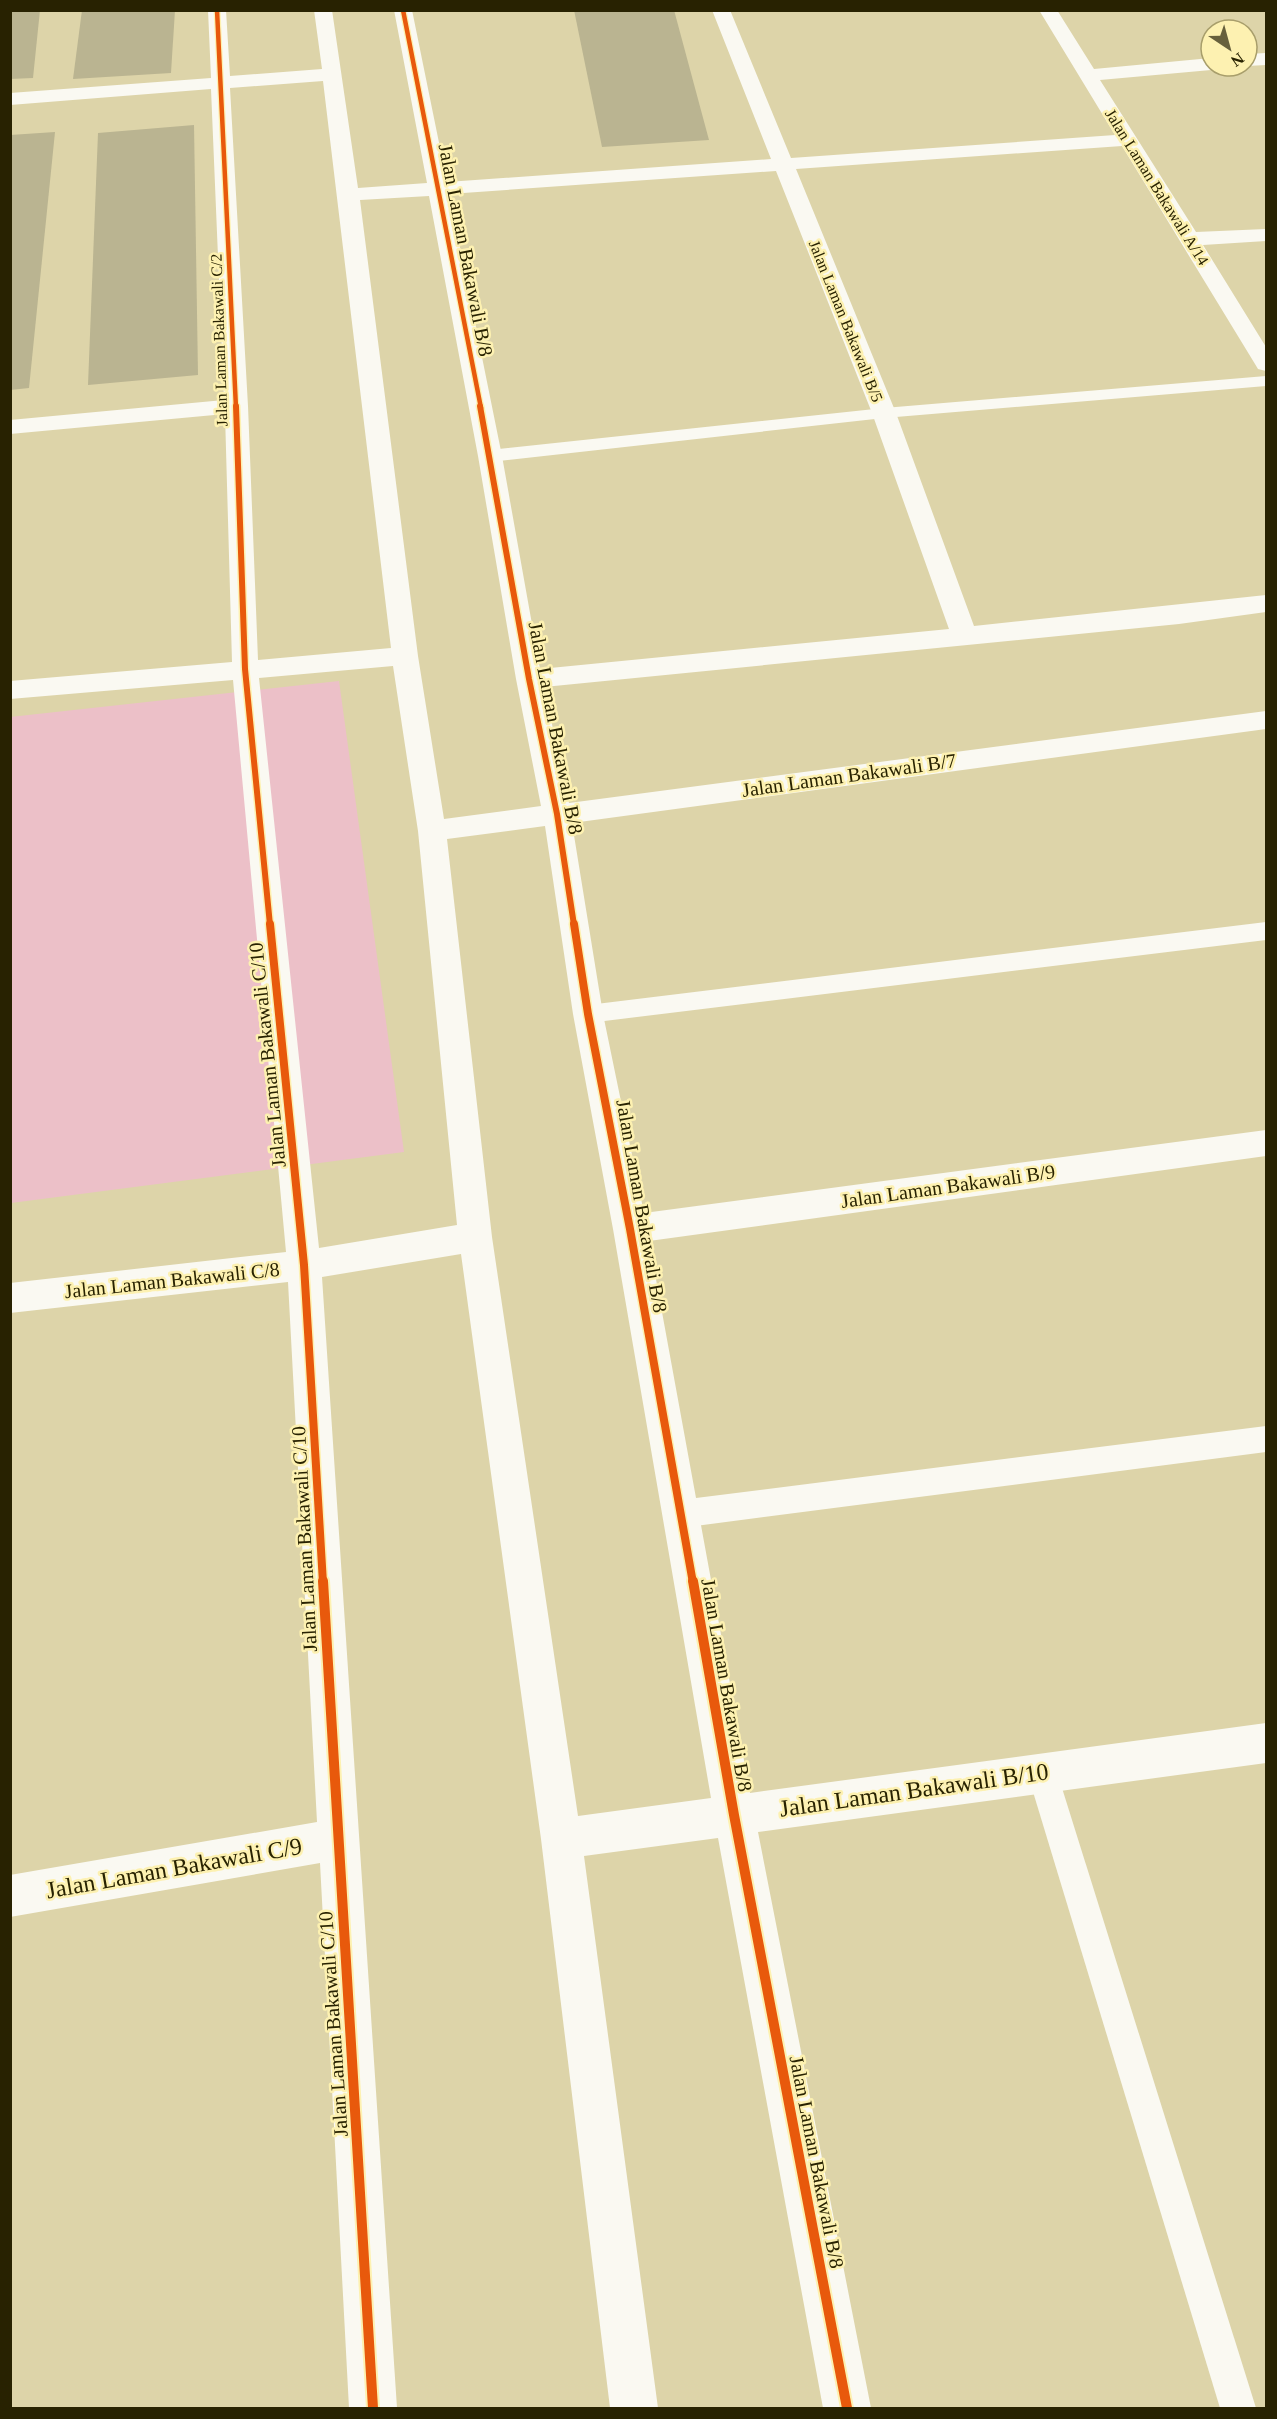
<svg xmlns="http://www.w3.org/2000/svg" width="1277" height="2419" font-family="Georgia,serif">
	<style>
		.green { fill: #ecc0c8 }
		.building { fill: #bab491 }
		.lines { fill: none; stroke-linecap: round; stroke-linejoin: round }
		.lane { fill: #faf9f2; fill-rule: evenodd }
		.street { fill: #faf9f2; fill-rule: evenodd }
		.cycleway-far3-casing { stroke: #fdf1b1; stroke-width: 7 }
		.cycleway-far2-casing { stroke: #fdf1b1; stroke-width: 9 }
		.cycleway-far1-casing { stroke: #fdf1b1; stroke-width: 11 }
		.cycleway-casing { stroke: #fdf1b1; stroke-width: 14 }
		.cycleway-far3 { stroke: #e8590c; stroke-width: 4.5 }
		.cycleway-far2 { stroke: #e8590c; stroke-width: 6 }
		.cycleway-far1 { stroke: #e8590c; stroke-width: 8 }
		.cycleway { stroke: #e8590c; stroke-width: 10 }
		.labels { text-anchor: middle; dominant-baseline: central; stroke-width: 5; stroke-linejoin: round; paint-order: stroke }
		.far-street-label { font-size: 16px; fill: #282201; stroke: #fdf1b1 }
		.street-label { font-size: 20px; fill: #282201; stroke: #fdf1b1 }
		.near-street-label { font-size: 24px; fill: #282201; stroke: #fdf1b1 }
	</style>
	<rect width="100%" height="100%" fill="#ddd4a9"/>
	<path class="green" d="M339,681L404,1152L11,1203L10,717Z"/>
	<g class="building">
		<path d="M10,10H40L33,78L10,79Z"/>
		<path d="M82,10H175L171,73L73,79Z"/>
		<path d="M574,10H674L709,140L602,147Z"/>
		<path d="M194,125L198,375L88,385L98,133Z"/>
		<path d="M55,132L29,388L10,390V135Z"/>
	</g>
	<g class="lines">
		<g class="lane">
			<path d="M1266,376V386L884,418L490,462L483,460L481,456L483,452L490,450L884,408Z"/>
			<path d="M1266,922V940L588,1023L580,1021L576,1014L580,1007L588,1005Z"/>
			<path d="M1266,1426V1452L680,1528L670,1524L666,1514L670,1504L680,1500Z"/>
			<path d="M1042,1757L1053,1761L1057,1772L1256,2408H1220L1027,1772L1031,1761Z"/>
		</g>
		<g class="street">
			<path d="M208,10H226L230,76L322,69L314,10H332L358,188L427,183L394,10H412L447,182L771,159L712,10H730L791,158L1115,135L1039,10H1057L1094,69L1211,58V66H1219L1211,70L1100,80L1196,232L1266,229V241L1203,245L1266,347V371L1258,369L1255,364L1122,146L796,169L896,413L974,626L1266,595V612L1179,624L544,687L569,803L1266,711V729L572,823L603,1014L644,1213L1266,1130V1156L649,1241L750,1793L1266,1723V1763L758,1832L871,2408H823L718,1838L584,1856L658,2408H610L541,1839L461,1254L322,1277L397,2408H349L320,1863L10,1917V1875L317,1822L288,1282L10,1313V1283L286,1252L233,680L10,699V681L232,662L225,414L10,434V420L224,400L211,89L10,105V93L211,78ZM323,81L391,648L258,660L248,406L230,88ZM776,171L872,413L949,629L540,669L502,456L449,194ZM429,196L478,456L516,679L541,806L444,819L418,656L360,200ZM393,666L418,831L457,1225L319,1248L259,678ZM545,826L573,1014L613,1229L711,1798L578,1816L492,1237L447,839Z"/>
			<path d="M1266,53V65L1247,66V54Z"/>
		</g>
		<g class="cycleway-far3-casing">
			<g id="cycleway-far3">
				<path d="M217,10L236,408"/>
				<path d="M403,10L481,408"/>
			</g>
		</g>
		<g class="cycleway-far2-casing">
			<g id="cycleway-far2">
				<path d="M236,406L245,669L270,925"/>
				<path d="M480,406L529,679L557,814L574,925"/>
			</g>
		</g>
		<g class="cycleway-far1-casing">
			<g id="cycleway-far1">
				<path d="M270,924L304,1265L323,1583"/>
				<path d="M574,924L588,1014L630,1229L693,1583"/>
			</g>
		</g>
		<g class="cycleway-casing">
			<g id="cycleway">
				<path d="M323,1581L373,2408"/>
				<path d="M693,1581L734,1815L847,2408"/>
			</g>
		</g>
		<use href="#cycleway-far3" class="cycleway-far3"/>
		<use href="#cycleway-far2" class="cycleway-far2"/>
		<use href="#cycleway-far1" class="cycleway-far1"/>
		<use href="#cycleway" class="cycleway"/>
	</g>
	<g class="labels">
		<g class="far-street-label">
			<text transform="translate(1157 187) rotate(58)">Jalan Laman Bakawali A/14</text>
			<text transform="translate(846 321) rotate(68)">Jalan Laman Bakawali B/5</text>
			<text transform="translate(219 340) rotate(-92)">Jalan Laman Bakawali C/2</text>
		</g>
		<g class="street-label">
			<text transform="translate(466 250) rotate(79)">Jalan Laman Bakawali B/8</text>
			<text transform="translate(556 728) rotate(79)">Jalan Laman Bakawali B/8</text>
			<text transform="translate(849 775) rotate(-8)">Jalan Laman Bakawali B/7</text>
			<text transform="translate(267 1055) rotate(-96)">Jalan Laman Bakawali C/10</text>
			<text transform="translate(948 1186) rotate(-8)">Jalan Laman Bakawali B/9</text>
			<text transform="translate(642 1206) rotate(80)">Jalan Laman Bakawali B/8</text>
			<text transform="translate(172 1280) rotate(-6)">Jalan Laman Bakawali C/8</text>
			<text transform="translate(304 1539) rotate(-93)">Jalan Laman Bakawali C/10</text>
			<text transform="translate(727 1685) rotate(80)">Jalan Laman Bakawali B/8</text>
			<text transform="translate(333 2024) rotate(-94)">Jalan Laman Bakawali C/10</text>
			<text transform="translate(817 2162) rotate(79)">Jalan Laman Bakawali B/8</text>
		</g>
		<g class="near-street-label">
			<text transform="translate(914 1790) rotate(-8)">Jalan Laman Bakawali B/10</text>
			<text transform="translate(174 1868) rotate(-10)">Jalan Laman Bakawali C/9</text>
		</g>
	</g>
	<rect width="1277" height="2419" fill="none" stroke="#282201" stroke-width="24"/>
	<g transform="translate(1229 48) rotate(144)"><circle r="28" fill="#fdf1b1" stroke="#a89e6b" stroke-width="1.5"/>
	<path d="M0-4.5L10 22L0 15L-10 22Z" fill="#67603c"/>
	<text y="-9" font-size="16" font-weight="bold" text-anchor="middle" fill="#282201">N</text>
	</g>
</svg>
